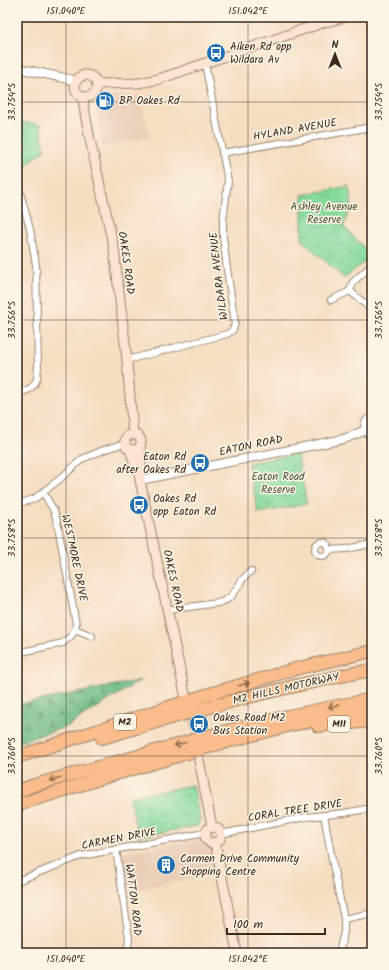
<svg xmlns="http://www.w3.org/2000/svg" width="389" height="970" font-family="Kalam,sans-serif">
	<style>
		.built { fill: #eaceb7 }
		.grass { fill: url(#grass-tufts); stroke: #60825c }
		.forest { fill: url(#forest-firs); stroke: #537250 }
		.lines { fill: none; stroke-linecap: round; stroke-linejoin: round }
		.secondary-tunnel { stroke: #d0b9a0; stroke-width: 9; stroke-dasharray: 9 4.5; stroke-linecap: butt }
		.minor-casing { stroke: #988470; stroke-width: 8 }
		.tertiary-casing { stroke: #988470; stroke-width: 10 }
		.secondary-casing { stroke: #988470; stroke-width: 11 }
		.motorway-casing { stroke: #988470; stroke-width: 14 }
		.minor { stroke: #fff; stroke-width: 6 }
		.tertiary { stroke: #fff; stroke-width: 8 }
		.secondary { stroke: #fde4d0; stroke-width: 9 }
		.motorway { stroke: #f9bc8a; stroke-width: 12 }
		.oneway { stroke: #906c4f }
		.ticks { fill: none; stroke: #3b2a1e; stroke-width: 1; stroke-opacity: 0.45 }
		.labels { text-anchor: middle; dominant-baseline: central; stroke-width: 3; stroke-linejoin: round; paint-order: stroke }
		.shield { fill: #fcf5e5; stroke: #75675a; stroke-width: 1 }
		.shield-label { font-size: 10px; font-weight: bold; fill: #3b2a1e }
		.poi-label { font-size: 11px; fill: #3b2a1e; stroke: #fcf5e5; text-anchor: start }
		.street-label { font-size: 11px; fill: #3b2a1e; stroke: #fcf5e5 }
		.park-label { font-size: 11px; fill: #4d563d; stroke: #fcf5e5 }
		.neatline { fill: none; stroke: #3b2a1e; stroke-width: 1.5 }
		.ticks-label { font-size: 10px; text-anchor: middle; fill: #3b2a1e }
	</style>
	<defs>
		<pattern id="grass-tufts" width="24" height="20" patternUnits="userSpaceOnUse"><rect width="24" height="20" fill="#84d99b"/><path d="M3 7l-1-3M5 7V3M7 7l1-3M15 17l-1-3M17 17v-4M19 17l1-3" fill="none" stroke="#73ba85"/></pattern>
		<pattern id="forest-firs" width="22" height="20" patternUnits="userSpaceOnUse"><rect width="22" height="20" fill="#6bb983"/><path d="M5 1l3.5 6h-7zM16 11l3.5 6h-7z" fill="#59976b"/></pattern>
	</defs>
	<rect width="100%" height="100%" fill="#fcf5e5"/>
	<filter id="ink" filterUnits="userSpaceOnUse"><feTurbulence type="fractalNoise" baseFrequency=".025" numOctaves="2"/><feDisplacementMap in="SourceGraphic" scale="8" xChannelSelector="R" yChannelSelector="G"/><feConvolveMatrix kernelMatrix="1 2 1 2 8 2 1 2 1" color-interpolation-filters="sRGB"/></filter>
	<filter id="wash" filterUnits="userSpaceOnUse"><feTurbulence type="fractalNoise" baseFrequency=".012" numOctaves="4" result="noise"/><feDisplacementMap in="SourceGraphic" scale="16" xChannelSelector="R" yChannelSelector="G"/><feGaussianBlur stdDeviation="0.9" result="paint"/><feColorMatrix in="noise" values="0 0 0 0 0 0 0 0 0 0 0 0 0 0 0 0 0 1.4 0 .05"/><feComposite in="paint" operator="in"/></filter>
	<g filter="url(#wash)">
		<rect width="100%" height="100%" fill="#f5ddc1"/>
		<g class="built">
			<path d="M139,95L150,137L103,147L95,108L97,100L104,96Z"/>
			<path d="M197,839L206,842L210,847L215,871L214,873L211,874L132,891L127,889L126,887L121,861L124,853L126,852Z"/>
		</g>
		<g class="grass">
			<path d="M17,121L40,125L45,150L17,172Z"/>
			<path d="M349,186L352,206L343,226L372,256L344,278L302,240V195Z"/>
			<path d="M297,454L307,504L258,513L248,463Z"/>
			<path d="M193,785L200,820L197,826L138,837L130,797Z"/>
		</g>
		<path class="forest" d="M141,680L68,726L17,743V705Z"/>
	</g>
	<g filter="url(#ink)">
		<g class="lines">
			<path class="secondary-tunnel" d="M188,706L196,745"/>
			<g class="minor-casing">
				<g id="minor">
					<path d="M369,128L372,139"/>
					<path d="M222,153L372,127"/>
					<path d="M17,184L20,192L30,229L36,265L38,368C37,372 38,378 36,381C33,389 24,392 17,394"/>
					<path d="M350,291L372,310"/>
					<path d="M331,300L350,291L353,282L372,265"/>
					<path d="M127,360L227,334L233,330L235,323L227,269L223,237V221L228,181L205,64"/>
					<path d="M17,504L34,499L60,479L82,459L106,449L126,443"/>
					<circle cx="322" cy="549" r="7"/>
					<path d="M329,550L346,549L372,544"/>
					<path d="M167,610L218,603C232,599 233,594 240,583C243,578 247,575 251,571"/>
					<path d="M75,629L92,636"/>
					<path d="M17,653L63,643L71,636L75,629L76,624L57,521L54,511L43,492"/>
					<path d="M324,815L333,865L344,919V932L339,953"/>
					<path d="M221,834L306,817L344,813L372,808"/>
					<path d="M116,849L129,939L127,953"/>
					<path d="M17,881L81,856L205,833"/>
					<path d="M344,919L372,913"/>
					<path d="M117,953L126,951"/>
				</g>
			</g>
			<g class="tertiary-casing">
				<g id="tertiary">
					<path d="M17,68L60,77L76,81"/>
					<path d="M372,417L366,422C364,428 366,433 372,436"/>
					<path d="M140,480L344,439L366,430"/>
				</g>
			</g>
			<g class="secondary-casing">
				<g id="secondary">
					<circle cx="86" cy="86" r="11"/>
					<path d="M97,84L139,83L159,79L322,23L346,17"/>
					<path d="M83,97L84,107L89,135L114,249L127,360L133,435"/>
					<circle cx="133" cy="442" r="8"/>
					<path d="M140,447L141,469L139,473L140,480L185,694"/>
					<path d="M130,449L136,469L138,472"/>
					<path d="M199,760L212,827"/>
					<circle cx="213" cy="835" r="8"/>
					<path d="M215,842L237,953"/>
				</g>
			</g>
			<g class="motorway-casing">
				<g id="motorway">
					<path d="M318,726L372,721"/>
					<path d="M102,738C161,720 221,703 282,689C312,682 342,675 372,670"/>
					<path d="M17,757L206,695L299,668L372,651"/>
					<path d="M17,792L31,786L230,730L288,716L372,699"/>
					<path d="M17,805L102,778L215,745L287,726L340,715L372,709"/>
				</g>
			</g>
			<use href="#minor" class="minor"/>
			<use href="#tertiary" class="tertiary"/>
			<use href="#secondary" class="secondary"/>
			<use href="#motorway" class="motorway"/>
		</g>
		<defs><path id="oneway-shaft" d="M-6 0H5M1.5-3L5.5 0L1.5 3" fill="none" stroke-width="1.6" stroke-linecap="round" stroke-linejoin="round"/></defs>
		<g class="oneway">
			<use href="#oneway-shaft" transform="translate(244 684) rotate(-16)"/>
			<use href="#oneway-shaft" transform="translate(334 706) rotate(168)"/>
			<use href="#oneway-shaft" transform="translate(180 744) rotate(165)"/>
			<use href="#oneway-shaft" transform="translate(55 779) rotate(164)"/>
		</g>
	</g>
	<path class="ticks" d="M66,17V953M248,17V953M17,102H372M17,320H372M17,538H372M17,756H372"/>
	<defs>
		<g id="bus-disc" transform="scale(1)"><circle r="9.5" fill="#1f6fb2" stroke="#fcf5e5"/><path d="M-5-6H5V4H4V6H2V4H-2V6H-4V4H-5ZM-3.5-4V0h7V-4ZM-3.5 1.2v1.5H-2V1.2ZM2 1.2v1.5H3.5V1.2Z" fill="#fff"/></g>
		<g id="fuel-disc" transform="scale(1)"><circle r="9.5" fill="#1f6fb2" stroke="#fcf5e5"/><path d="M-5.5-6h7V0h2V4h1.3V-2.5L3-4.5l.8-.8L6-3V5H2.5V1h-1V6h-7ZM-4.2-4.7v3.2H.2V-4.7Z" fill="#fff"/></g>
		<g id="building-disc" transform="scale(1)"><circle r="9.5" fill="#1f6fb2" stroke="#fcf5e5"/><path d="M-4-6H4V6H1V3H-1V6H-4ZM-2.5-4.3h1.7v1.8h-1.7ZM.8-4.3h1.7v1.8H.8ZM-2.5-1h1.7V.8h-1.7ZM.8-1h1.7V.8H.8Z" fill="#fff"/></g>
	</defs>
	<g fill-rule="evenodd">
		<use href="#bus-disc" x="216" y="53"/>
		<use href="#fuel-disc" x="105" y="101"/>
		<use href="#bus-disc" x="200" y="463"/>
		<use href="#bus-disc" x="139" y="505"/>
		<use href="#bus-disc" x="199" y="724"/>
		<use href="#building-disc" x="166" y="865"/>
	</g>
	<g class="labels">
		<g class="shield">
			<rect x="114" y="714" width="22" height="16" rx="3"/>
			<rect x="328" y="716" width="22" height="16" rx="3"/>
		</g>
		<g class="shield-label">
			<text x="125" y="722">M2</text>
			<text x="339" y="724">M11</text>
		</g>
		<g class="poi-label">
			<text x="230" y="47">Aiken Rd opp<tspan x="230" dy="13">Wildara Av</tspan></text>
			<text x="119" y="101">BP Oakes Rd</text>
			<text x="186" y="457" text-anchor="end">Eaton Rd<tspan x="186" dy="13">after Oakes Rd</tspan></text>
			<text x="153" y="499">Oakes Rd<tspan x="153" dy="13">opp Eaton Rd</tspan></text>
			<text x="213" y="718">Oakes Road M2<tspan x="213" dy="13">Bus Station</tspan></text>
			<text x="180" y="859">Carmen Drive Community<tspan x="180" dy="13">Shopping Centre</tspan></text>
		</g>
		<g class="street-label">
			<text transform="translate(295 130) rotate(-10)">HYLAND AVENUE</text>
			<text transform="translate(126 263) rotate(82)">OAKES ROAD</text>
			<text transform="translate(219 276) rotate(-97)">WILDARA AVENUE</text>
			<text transform="translate(251 446) rotate(-12)">EATON ROAD</text>
			<text transform="translate(74 558) rotate(78)">WESTMORE DRIVE</text>
			<text transform="translate(173 581) rotate(78)">OAKES ROAD</text>
			<text transform="translate(286 689) rotate(-13)">M2 HILLS MOTORWAY</text>
			<text transform="translate(295 811) rotate(-9)">CORAL TREE DRIVE</text>
			<text transform="translate(119 839) rotate(-11)">CARMEN DRIVE</text>
			<text transform="translate(133 900) rotate(83)">WATTON ROAD</text>
		</g>
		<g class="park-label">
			<text x="324" y="207">Ashley Avenue<tspan x="324" dy="13">Reserve</tspan></text>
			<text x="278" y="477">Eaton Road<tspan x="278" dy="13">Reserve</tspan></text>
		</g>
	</g>
	<rect width="389" height="970" fill="none" stroke="#fcf5e5" stroke-width="44"/>
	<g transform="translate(335 54)" stroke="#fcf5e5" stroke-width="3" paint-order="stroke">
	<path d="M0-3L7 15L0 10L-7 15Z" fill="#3b2a1e"/>
	<text y="-6" font-size="11" font-weight="bold" text-anchor="middle" fill="#3b2a1e">N</text>
	</g>
	<path d="M227 928v6h98v-6" fill="none" stroke="#3b2a1e" stroke-width="2"/>
	<text x="233" y="928" font-size="12" fill="#3b2a1e" stroke="#fcf5e5" stroke-width="3" paint-order="stroke">100 m</text>
	<rect x="22" y="22" width="345" height="926" class="neatline"/>
	<g class="ticks-label">
		<text x="66" y="14">151.040°E</text>
		<text x="248" y="14">151.042°E</text>
		<text transform="translate(11 102) rotate(-90)" y="4">33.754°S</text>
		<text transform="translate(378 102) rotate(-90)" y="4">33.754°S</text>
		<text transform="translate(11 320) rotate(-90)" y="4">33.756°S</text>
		<text transform="translate(378 320) rotate(-90)" y="4">33.756°S</text>
		<text transform="translate(11 538) rotate(-90)" y="4">33.758°S</text>
		<text transform="translate(378 538) rotate(-90)" y="4">33.758°S</text>
		<text transform="translate(11 756) rotate(-90)" y="4">33.760°S</text>
		<text transform="translate(378 756) rotate(-90)" y="4">33.760°S</text>
		<text x="66" y="962">151.040°E</text>
		<text x="248" y="962">151.042°E</text>
	</g>
</svg>
